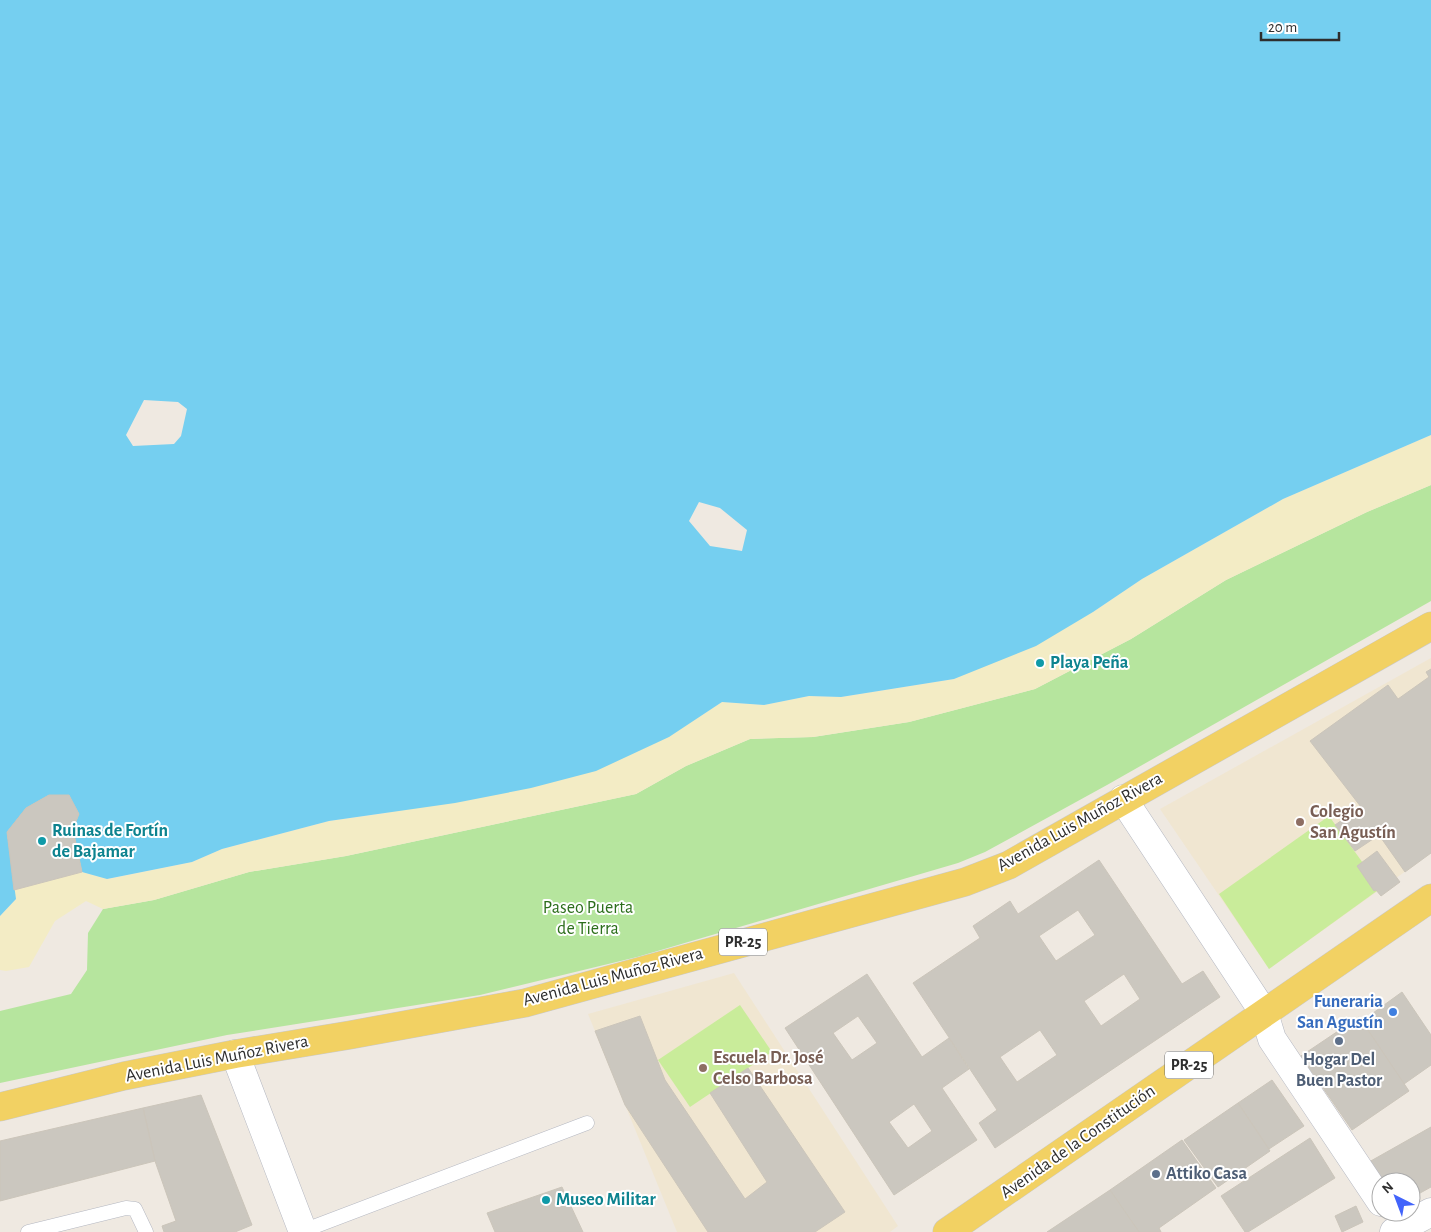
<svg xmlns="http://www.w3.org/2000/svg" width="1431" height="1232" font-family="'Alegreya Sans',sans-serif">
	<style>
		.education { fill: #f0e6d1 }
		.green { fill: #b6e59e }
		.sand { fill: #f3ecc5 }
		.pitch { fill: #c9ec9a }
		.water { fill: #75cff0; fill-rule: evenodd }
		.building { fill: #cbc7bf; stroke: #cbc5ba; fill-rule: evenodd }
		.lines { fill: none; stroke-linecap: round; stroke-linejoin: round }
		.service-casing { stroke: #b4b7c1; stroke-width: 15 }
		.minor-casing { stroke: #b4b7c1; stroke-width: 29 }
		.primary-casing { stroke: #c9c9c9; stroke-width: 29 }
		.service { stroke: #fff; stroke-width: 14 }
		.minor { stroke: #fff; stroke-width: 28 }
		.primary { stroke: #f2d163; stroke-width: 28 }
		.culture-dot { fill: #0f9aa8; stroke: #fff; stroke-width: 2 }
		.education-dot { fill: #8d6e63; stroke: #fff; stroke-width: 2 }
		.shop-dot { fill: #3f7fe0; stroke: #fff; stroke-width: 2 }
		.service-dot { fill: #5c6f8a; stroke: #fff; stroke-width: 2 }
		.labels { text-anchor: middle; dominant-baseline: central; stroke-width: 4; stroke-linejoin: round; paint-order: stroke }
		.shield { fill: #fff; stroke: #6d6d6d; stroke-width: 1 }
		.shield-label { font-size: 16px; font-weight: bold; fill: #2e2e2e }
		.culture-label { font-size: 18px; font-weight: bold; fill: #0d838f; stroke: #fff; text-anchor: start }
		.education-label { font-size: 18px; font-weight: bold; fill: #785e54; stroke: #fff; text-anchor: start }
		.street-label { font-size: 18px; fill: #2e2e2e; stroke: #fff }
		.park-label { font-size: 18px; fill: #2c6e1b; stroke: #fff }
		.shop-label { font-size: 18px; font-weight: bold; fill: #366cbe; stroke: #fff; text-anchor: end }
		.service-label { font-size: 18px; font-weight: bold; fill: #4e5e75; stroke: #fff }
	</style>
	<rect width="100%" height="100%" fill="#efe9e1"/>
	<g class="education">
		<path d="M1431,658V853L1269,969L1160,809Z"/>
		<path d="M734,973L898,1226L890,1232H677L588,1014Z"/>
	</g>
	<path class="green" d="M1431,485V601L1107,785L985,852L958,863L637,957L480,995L227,1035L0,1083V1011L71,994L87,970L88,933L103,909L154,900L249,872L346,856L636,794L686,766L750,739L813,737L909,722L1035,689L1131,639L1226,580L1367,512Z"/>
	<path class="sand" d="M1431,435V485L1367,512L1226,580L1131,639L1035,689L909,722L813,737L750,739L686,766L636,794L346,856L249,872L154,900L103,909L86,901L55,921L29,967L6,971L0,970V916L16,899L14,890L82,872L108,879L192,862L222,849L329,821L387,813L685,726L722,702L764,705L809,696L841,697L954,679L1093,612L1142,579L1283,499Z"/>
	<g class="pitch">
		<path d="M1329,816L1381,888L1269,969L1219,894Z"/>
		<path d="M740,1005L772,1052L690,1107L658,1060Z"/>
	</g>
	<path class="water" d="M0,0H1431V435L1283,499L1142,579L1093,612L1036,646L954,679L841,697L809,696L764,705L722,702L669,737L596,771L531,788L455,803L329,821L222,849L192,862L107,879L82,872L73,829L79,814L69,795H49L26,808L7,832L16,899L0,916ZM144,400L178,402L187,409L181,436L174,444L133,446L126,435ZM699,502L720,508L747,530L742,551L710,546L689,521Z"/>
	<g class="building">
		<path d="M1431,669V853L1405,872L1379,835L1355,851L1335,825L1361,807L1310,741L1388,685L1398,699L1429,677L1426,672Z"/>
		<path d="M49,795H69L79,814L73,829L82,872L14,890L7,832L26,808Z"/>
		<path d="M1377,851L1400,882L1381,896L1376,890L1374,891L1357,866Z"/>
		<path d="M1099,860L1182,984L1203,971L1220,997L995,1148L979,1123L997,1110L913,983L980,938L973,926L1010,901L1018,914ZM1078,910L1095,935L1056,961L1039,936ZM1124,974L1140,999L1101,1026L1084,1001ZM1040,1030L1057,1055L1017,1082L1000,1057Z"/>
		<path d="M867,974L922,1057L949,1038L969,1069L942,1088L977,1140L894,1195L785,1028ZM858,1016L877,1043L852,1060L833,1033ZM914,1104L932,1131L908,1148L889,1122Z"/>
		<path d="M1402,992L1431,1035V1065L1404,1084L1362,1021Z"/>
		<path d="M640,1016L665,1080L745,1199L767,1182L710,1093L748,1068L845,1212L815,1232H708L625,1105L595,1031Z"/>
		<path d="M1359,1017L1409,1091L1352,1130L1301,1056Z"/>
		<path d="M1272,1080L1304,1126L1269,1149L1238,1103Z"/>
		<path d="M201,1095L252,1225L235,1232H164L162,1226L176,1221L155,1161L143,1108Z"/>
		<path d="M1238,1103L1270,1151L1218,1187L1184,1140Z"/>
		<path d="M143,1108L155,1161L0,1201V1141Z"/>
		<path d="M1431,1127V1187L1411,1198V1182H1383L1369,1162Z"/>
		<path d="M1310,1138L1335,1178L1248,1232H1245L1221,1196Z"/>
		<path d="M1182,1140L1216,1188L1159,1228L1161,1232H1139L1110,1190Z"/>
		<path d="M562,1187L583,1232H495L487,1213Z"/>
		<path d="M1110,1190L1139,1232H1047Z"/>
		<path d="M1356,1206L1363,1222L1342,1232L1335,1216Z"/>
	</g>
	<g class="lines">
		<g class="service-casing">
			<g id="service">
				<path d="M28,1232L126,1208L135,1209L146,1232"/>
				<path d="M300,1232L587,1123"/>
			</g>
		</g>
		<g class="minor-casing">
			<g id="minor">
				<path d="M1123,799L1264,1013L1272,1039L1381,1202"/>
				<path d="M235,1054L303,1232"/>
				<path d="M1394,1232L1431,1212"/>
			</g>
		</g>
		<g class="primary-casing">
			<g id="primary">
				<path d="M0,1107L124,1076L235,1054L350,1035L525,1003L965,882L1009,865L1431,626"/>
				<path d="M947,1232L1431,898"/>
			</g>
		</g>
		<use href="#service" class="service"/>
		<use href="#minor" class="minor"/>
		<use href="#primary" class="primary"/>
	</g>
	<g class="culture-dot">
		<circle cx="1040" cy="663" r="5"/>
		<circle cx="42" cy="841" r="5"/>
		<circle cx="546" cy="1200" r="5"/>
	</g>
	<g class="education-dot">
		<circle cx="1300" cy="822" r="5"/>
		<circle cx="703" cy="1068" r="5"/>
	</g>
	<circle class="shop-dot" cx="1393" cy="1012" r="5"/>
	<g class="service-dot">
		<circle cx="1339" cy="1041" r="5"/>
		<circle cx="1156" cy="1174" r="5"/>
	</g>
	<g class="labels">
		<g class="shield">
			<rect x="719" y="928.5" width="48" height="27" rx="4"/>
			<rect x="1165" y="1051.5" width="48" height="27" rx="4"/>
		</g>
		<g class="shield-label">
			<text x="743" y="942">PR-25</text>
			<text x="1189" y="1065">PR-25</text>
		</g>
		<g class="culture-label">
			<text x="1050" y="663">Playa Peña</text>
			<text x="52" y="831">Ruinas de Fortín<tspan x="52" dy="21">de Bajamar</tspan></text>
			<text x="556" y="1200">Museo Militar</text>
		</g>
		<g class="education-label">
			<text x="1310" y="812">Colegio<tspan x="1310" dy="21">San Agustín</tspan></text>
			<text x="713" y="1058">Escuela Dr. José<tspan x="713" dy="21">Celso Barbosa</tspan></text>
		</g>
		<g class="street-label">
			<text transform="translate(1080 822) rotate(-29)">Avenida Luis Muñoz Rivera</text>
			<text transform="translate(613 977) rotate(-15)">Avenida Luis Muñoz Rivera</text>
			<text transform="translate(217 1059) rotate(-11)">Avenida Luis Muñoz Rivera</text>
			<text transform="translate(1078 1142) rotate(-35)">Avenida de la Constitución</text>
		</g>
		<g class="park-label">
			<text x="588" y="908">Paseo Puerta<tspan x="588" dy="21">de Tierra</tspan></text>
		</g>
		<g class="shop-label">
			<text x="1383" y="1002">Funeraria<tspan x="1383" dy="21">San Agustín</tspan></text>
		</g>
		<g class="service-label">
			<text x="1339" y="1060">Hogar Del<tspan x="1339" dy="21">Buen Pastor</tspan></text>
			<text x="1166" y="1174" text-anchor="start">Attiko Casa</text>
		</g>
	</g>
	<g transform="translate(1396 1197) rotate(318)"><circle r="24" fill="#ffffff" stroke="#ababab"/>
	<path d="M0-4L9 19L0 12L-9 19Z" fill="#4264fb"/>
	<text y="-8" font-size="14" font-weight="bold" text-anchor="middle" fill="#2e2e2e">N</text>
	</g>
	<path d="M1261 32v8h78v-8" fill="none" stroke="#2e2e2e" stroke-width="2.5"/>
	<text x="1268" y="32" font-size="15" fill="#2e2e2e" stroke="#ffffff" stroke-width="4" paint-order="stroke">20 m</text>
</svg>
